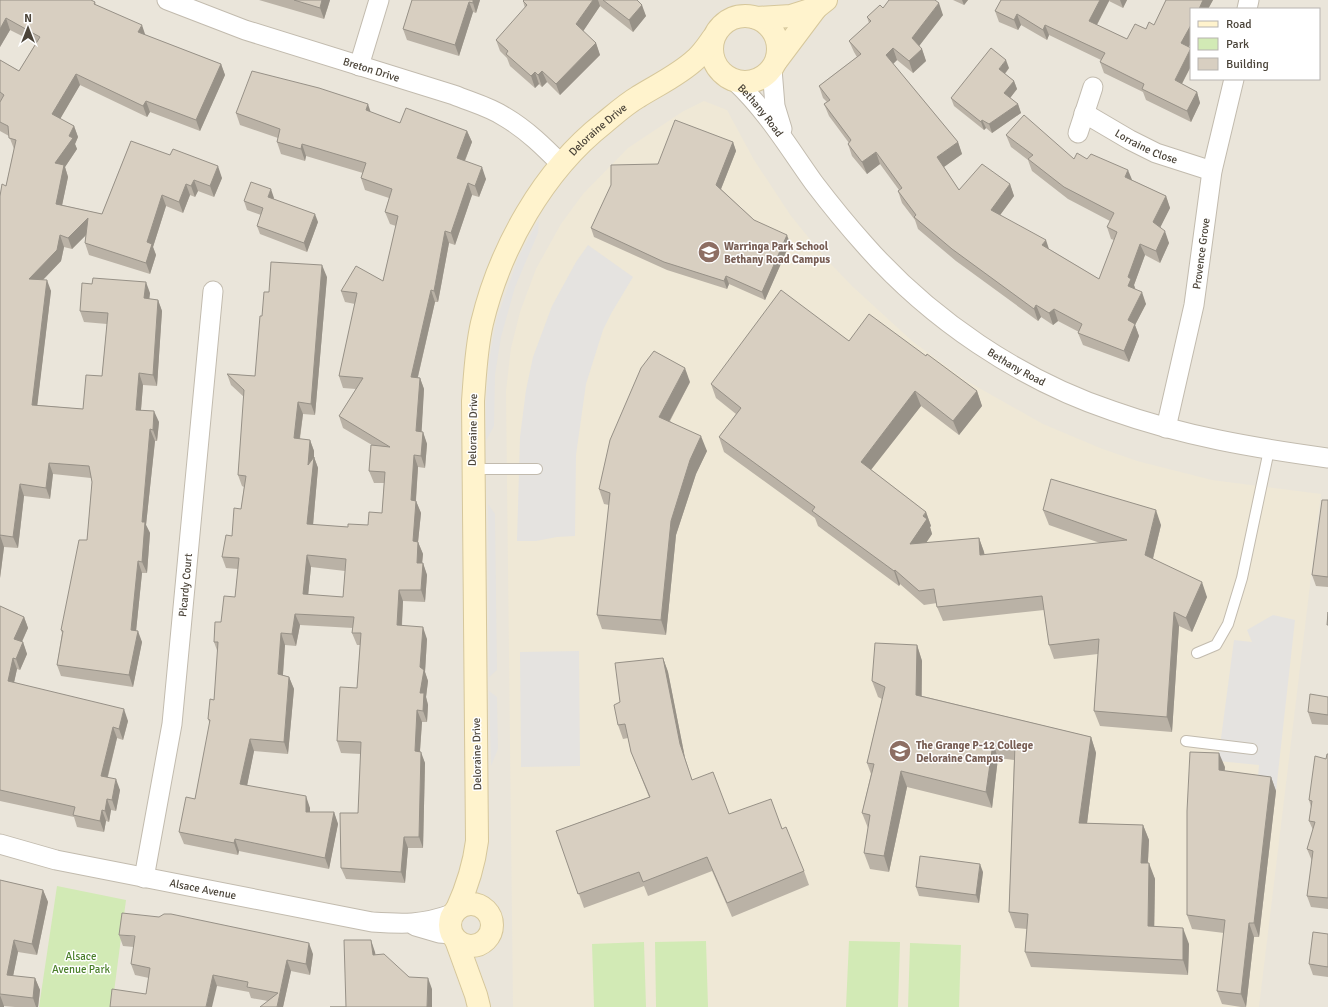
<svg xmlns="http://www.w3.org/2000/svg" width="1328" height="1007" font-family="Signika,sans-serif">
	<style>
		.residential { fill: #eae5da; fill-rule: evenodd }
		.education { fill: #efe8d6 }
		.green { fill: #d2eab5 }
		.parking { fill: #e5e3e0 }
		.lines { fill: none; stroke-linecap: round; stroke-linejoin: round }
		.lane-casing { stroke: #c2bbae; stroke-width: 12 }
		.street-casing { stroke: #c2bbae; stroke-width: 21 }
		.secondary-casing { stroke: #d6c79b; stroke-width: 24 }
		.lane { stroke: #fff; stroke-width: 10 }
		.street { stroke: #fff; stroke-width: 19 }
		.secondary { stroke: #fff3cd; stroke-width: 22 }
		.wall { fill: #bab2a6; fill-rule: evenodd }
		.shaded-wall { fill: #979187 }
		.building { fill: #d8cfc1; stroke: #979187; fill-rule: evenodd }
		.labels { text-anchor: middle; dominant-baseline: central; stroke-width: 3; stroke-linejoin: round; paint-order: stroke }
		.street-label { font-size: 11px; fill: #4b4439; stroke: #fff }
		.education-label { font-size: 11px; font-weight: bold; fill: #785e54; stroke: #fff; text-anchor: start }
		.park-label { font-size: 11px; fill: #4a7f2a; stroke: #fff }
	</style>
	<rect width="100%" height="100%" fill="#f6f3ec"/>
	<path class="residential" d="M0,0H1328V1007H0ZM1191,9H1319V79H1191Z"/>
	<path class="education" d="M704,101L727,110L754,160L791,216L826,259L852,286L912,341L965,380L1043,424L1100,448L1137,461L1212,480L1321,494L1259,1007H513L506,391L511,348L520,312L536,269L561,224L583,194L628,148L682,112Z"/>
	<g class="green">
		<path d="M57,886L126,900L112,1007H39Z"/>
		<path d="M706,941L708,1007H656L655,942Z"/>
		<path d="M849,941L900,942L898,1007H846Z"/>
		<path d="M644,942L646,1007H594L592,944Z"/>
		<path d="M910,943L961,945L959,1007H908Z"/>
	</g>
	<g class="parking">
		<path d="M539,219L538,233L515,287L501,337L495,375L494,426L486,441V405L489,361L496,321L518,258Z"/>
		<path d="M588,245L633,277L612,312L603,330L586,384L576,455L575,536L557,537L536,541H517L520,437L526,390L533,357L552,306L576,262Z"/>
		<path d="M488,504L495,514L497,670L489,677Z"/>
		<path d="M1273,615L1295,620L1276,791L1257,788L1259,765L1218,761L1234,640L1252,642L1247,630Z"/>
		<path d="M579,651L580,766L521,767L520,652Z"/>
		<path d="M489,691L497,697L498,749L491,766Z"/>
	</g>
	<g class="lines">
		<g class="lane-casing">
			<g id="lane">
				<path d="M473,469H537"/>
				<path d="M1197,653L1216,645L1228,624L1242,578L1269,450"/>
				<path d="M1186,741L1252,749"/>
			</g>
		</g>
		<g class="street-casing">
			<g id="street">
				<path id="s1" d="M167,0L245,30L454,95C471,102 490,107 505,117C527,130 544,147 562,165"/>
				<path d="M1247,9L1249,0"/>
				<path d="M359,66L379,0"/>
				<path d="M772,69L775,106L782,129"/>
				<path id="s2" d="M735,81C767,111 789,148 814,183C830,204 847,225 865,245C930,319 1020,380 1113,411C1183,436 1255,448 1328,458"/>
				<path id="s3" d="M1084,113L1130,140L1156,153L1212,171"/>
				<path d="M1078,133L1093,87"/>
				<path id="s4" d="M1166,428L1194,305L1212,171L1234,79"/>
				<path id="s5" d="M0,844L56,860L372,922C403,924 422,925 452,914"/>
				<path id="s6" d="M144,878L172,724L213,291"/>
				<path d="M415,926L439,933L452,934"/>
			</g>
		</g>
		<g class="secondary-casing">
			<g id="secondary">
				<circle cx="745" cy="49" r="33"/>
				<path d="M756,18L791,16L816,8"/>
				<path d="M777,60L816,8L826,0"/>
				<circle cx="471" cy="925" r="21"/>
				<path id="s7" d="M457,909C467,887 474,865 477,841L473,401C475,375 476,349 482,323C500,248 543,171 604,123C615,114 626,104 638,97C657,85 679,75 696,59C703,53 708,45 713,38"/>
				<path d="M456,940L476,995L479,1007"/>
			</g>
		</g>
		<use href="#lane" class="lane"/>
		<use href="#street" class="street"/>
		<use href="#secondary" class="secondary"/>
	</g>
	<g class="wall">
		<path d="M0,0L95,2L96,5L145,35L221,64L225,75L200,131L150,112L147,117L80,85L60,119L74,126L78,137L75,144L77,149L65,167L68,177L62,205L102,214L131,141L222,178L214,197L198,191L195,197L190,195L183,213L166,206L153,247L156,255L150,274L89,255L85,243L86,235L72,249L64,247L61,261L43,280L51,291L37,405L83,409L102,376L107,324L84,322L80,311L150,293L149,299L158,300L162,311L157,386L143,385L141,410L159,422L157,441H155L146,525L150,533L147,573H142L136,631L142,642L133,687L61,676L57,665L62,633L61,630L87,540L92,482L91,478L53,474L50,499L24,496L18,548L4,547L0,578V196L6,186L14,149L9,136L0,131V60L19,71L36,43L10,30L0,47Z"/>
		<path d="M259,0H330L324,19Z"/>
		<path d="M412,0H480L476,13L473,12L459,56L407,40L403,29Z"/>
		<path d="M524,0H637L646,16L633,32L600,6L583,31L596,43L600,55L560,95L547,82L542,87L539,84L535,88L510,66L507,58L500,51L496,40L525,8L523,1Z"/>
		<path d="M953,0H968L964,5Z"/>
		<path d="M1001,0H1127L1123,8L1109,1L1097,25L1127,39L1154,25L1166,0H1213L1208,9H1191V43L1189,47L1191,49V66L1182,84L1197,92L1200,103L1191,122L1146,100L1143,92L1104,73L1100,62L1101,60L1049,35L1047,40L1021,25L1018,30L999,22L995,11Z"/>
		<path d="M883,8L943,15L919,46L922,49L926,61L913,73L897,60L893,64L958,142L962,154L944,167L959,190L1010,184L1014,196L1000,215L1049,249L1099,279L1114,240L1111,239L1107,227L1110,221L1068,199L1032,171L1028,160L1011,147L1006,135L1074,159H1087L1166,196L1170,208L1160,227L1169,243L1160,263L1145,255L1134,285L1135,289L1146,304L1135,325L1139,336L1129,362L1083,345L1078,333L1079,332L1058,321L1053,325L1041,317L1038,321L956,261L918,229L915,220L902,203L898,191L899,190L880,164L867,174L852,156L848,144L849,143L829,116L824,104L827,102L823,98L819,86L857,57L854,52L849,41L869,23L867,17Z"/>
		<path d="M1009,68L1005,74L1014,81L1017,89L1010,98L1018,104L1021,113L992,133L986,128L984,130L954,106L951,98Z"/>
		<path d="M371,112L400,123L467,131L472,142L465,161L486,179L479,197L472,195L455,245L449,243L438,302H435L418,377L420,378L424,389L421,432H423L427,444L425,468L418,467L416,501L421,513L418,542L423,554L422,563H423L427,575L425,602L403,601L402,626L427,639L425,672L428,681L426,697L428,705L427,722H422L420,752L425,763L423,848H408L405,883L346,879L341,868L358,813L361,754L341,753L337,741L357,688L360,645H357L352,633L353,628L300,625L296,646L285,645L283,675L289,677L294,689L288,754L254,751L247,785L310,808V812H334L338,824L329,869L239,851L238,855L184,844L179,832L195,799L210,724L208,719L214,700L218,653L214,642L221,622L235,597L238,569L226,568L222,557L232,536L241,509L244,487L242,486L238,475L244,397L231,385L227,374L255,376L262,316L269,292L327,277L315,415L303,414L300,439L310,440L314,451V457L318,468L313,525L348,527L368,525L382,513L384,483H374L369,471L372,445L343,428L339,416L356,389L343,388L339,376L355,304L345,302L341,291L383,281L396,226L390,224L385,212L389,198L365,190L361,178L363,173L306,156L305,161L281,154L277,142L278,138L240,125L236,113ZM311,567L345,571L343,597L308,595Z"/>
		<path d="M733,142L736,151L721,189L754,220L790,243L765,300L729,284L727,289L667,270L594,237L591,228L658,164Z"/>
		<path d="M274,198L273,199L318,222L307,252L260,234L257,226L261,215L247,210L244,201Z"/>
		<path d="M849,341L926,356L977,391L982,406L959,435L921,406L871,470L926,512L931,526L930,527L932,534L926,543L979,538L984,552L985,555L1100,543L1049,525L1043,510L1161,525L1153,559L1207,597L1192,632L1179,626L1172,732L1100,726L1094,711L1098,654L1054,659L1049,645L1044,610L943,621L937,607V603L924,605L900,584L899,586L818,526L815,518L724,452L719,437L736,414L716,398L711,384Z"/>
		<path d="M690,382L670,421L707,451L696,474L676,535L666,635L602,629L597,615L609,505L604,504L599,489Z"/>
		<path d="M1328,500V587L1316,586L1312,575Z"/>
		<path d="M0,606L24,617L28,628L22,642H23L27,654L20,670L17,669L14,682L128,721L123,740L117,738L108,777L120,790L116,811L111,810L109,822L106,821L104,832L77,827L74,817L0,801Z"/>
		<path d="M917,645L922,661V696L1091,737L1096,753L1087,823L1143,825L1149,840L1148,863L1155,879L1154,926L1189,944L1188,975L1031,967L1025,952L1027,929L1015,928L1009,912L1014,760L998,758L992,808L907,787L889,872L870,869L864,853L868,828L862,813L871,774L867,763L882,699L878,697L872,681Z"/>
		<path d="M663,658L668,672L685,758L692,780L729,814L782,829L804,871L809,885L732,917L712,871L648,896L644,886L584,908L556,831L649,797L631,752L628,738L623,739L618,725L620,702Z"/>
		<path d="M1328,697V725L1312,724L1308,712Z"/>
		<path d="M1328,754V909L1311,907L1307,896L1312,861L1307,849L1313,830L1309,821L1311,807L1309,800Z"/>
		<path d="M1225,767L1224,771L1271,777L1276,791L1259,937H1254L1246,1007H1241L1222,1004L1217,991L1224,933L1192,929L1187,915Z"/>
		<path d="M983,872L979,903L919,896L916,887Z"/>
		<path d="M0,880L43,890L48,902L37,955L18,952L13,976L35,978L40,990L38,1007H15L4,1006L0,1007Z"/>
		<path d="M1328,934V977L1313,975L1309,964Z"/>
		<path d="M119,935L313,954L310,975L291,971L283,1007L268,1001L251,998L249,992L217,986L146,994L149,978L135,975L131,964L134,947L123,946Z"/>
	</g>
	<g class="shaded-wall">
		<path d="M322,0H330L324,19L320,8Z"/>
		<path d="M473,0H480L476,13L473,3Z"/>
		<path d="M593,0H598L600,6L580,36L576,24Z"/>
		<path d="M962,0H968L964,5Z"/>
		<path d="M1100,0H1109V1L1093,32L1089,21Z"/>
		<path d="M1120,0H1127L1123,8Z"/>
		<path d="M1203,0H1213L1208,9H1199Z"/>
		<path d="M469,2L473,12L459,56L455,45Z"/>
		<path d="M939,3L943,15L916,50L912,38Z"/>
		<path d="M642,5L646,16L633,32L629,20Z"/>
		<path d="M1017,14L1021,25L1018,30L1014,20Z"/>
		<path d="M6,18L10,30L0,47V29Z"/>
		<path d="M142,25L146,37L138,32Z"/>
		<path d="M1045,25L1049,35L1047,40L1043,30Z"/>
		<path d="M1191,25V43L1185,54L1181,43Z"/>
		<path d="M596,43L600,55L560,95L556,84Z"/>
		<path d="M893,48L897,60L890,67L886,55Z"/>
		<path d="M1191,48V66L1178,91L1175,80Z"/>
		<path d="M922,49L926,61L913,73L909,61Z"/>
		<path d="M1006,60L1009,68L1002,77L999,69Z"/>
		<path d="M221,64L225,75L200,131L196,120Z"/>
		<path d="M542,71L547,82L542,87L538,75Z"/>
		<path d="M535,72L539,84L535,88L531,76Z"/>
		<path d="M76,74L80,85L56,126L52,114Z"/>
		<path d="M1014,81L1017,89L1007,102L1004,93Z"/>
		<path d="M1197,92L1200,103L1191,122L1187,111Z"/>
		<path d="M146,101L150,112L147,117L143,106Z"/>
		<path d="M368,104L372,116L366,110Z"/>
		<path d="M1018,104L1021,113L992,133L989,124Z"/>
		<path d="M982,120L986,128L984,130L981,122Z"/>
		<path d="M74,126L78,137L75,144L77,149L65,167L68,177L60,215L56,204L55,163Z"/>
		<path d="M467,131L472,142L461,170L457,158Z"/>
		<path d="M733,142L736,151L719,194L716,185Z"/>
		<path d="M958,142L962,154L941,169L937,157Z"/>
		<path d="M302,144L306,156L305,161L301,149Z"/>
		<path d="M876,152L880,164L867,174L862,162Z"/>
		<path d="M218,166L222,178L214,197L210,186Z"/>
		<path d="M482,167L486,179L479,197L475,186Z"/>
		<path d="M1128,170L1133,182L1125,177Z"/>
		<path d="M194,180L198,191L195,197L191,186Z"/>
		<path d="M468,183L472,195L455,245L451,233Z"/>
		<path d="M186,184L190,195L183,213L179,202Z"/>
		<path d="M1010,184L1014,196L995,222L991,210Z"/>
		<path d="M271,189L274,198L271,205L268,197Z"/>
		<path d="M162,195L166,206L153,247L156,255L150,274L146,263L147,242Z"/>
		<path d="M1166,196L1170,208L1157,234L1153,222Z"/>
		<path d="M315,214L318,222L307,252L304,243Z"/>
		<path d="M88,218L92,229L72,249L68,238Z"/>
		<path d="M445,231L449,243L438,302L434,291Z"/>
		<path d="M1165,231L1169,243L1160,263L1156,251Z"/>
		<path d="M60,235L64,247L61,261L33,290L29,279Z"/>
		<path d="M787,235L790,243L765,300L762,292Z"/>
		<path d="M1046,240L1050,252L1042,245Z"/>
		<path d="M1140,244L1145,255L1134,285L1136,291L1128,286V277Z"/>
		<path d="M322,265L327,277L315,415L311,404Z"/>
		<path d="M726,276L729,284L727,289L724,281Z"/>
		<path d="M47,280L51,291L36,416L32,405Z"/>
		<path d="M146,282L150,293L148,309L144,298Z"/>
		<path d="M431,290L435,302L415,389L411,377Z"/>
		<path d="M1142,292L1146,304L1135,325L1139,336L1129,362L1124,351L1128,320Z"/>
		<path d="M158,300L162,311L157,386L153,375Z"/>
		<path d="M1036,305L1041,317L1038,321L1034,309Z"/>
		<path d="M1054,309L1058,321L1053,325L1049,313Z"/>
		<path d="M685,368L690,382L664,431L659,417Z"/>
		<path d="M139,373L143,385L140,421L136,410Z"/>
		<path d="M420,378L424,389L421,443L416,431Z"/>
		<path d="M915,391L921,406L866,476L861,462Z"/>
		<path d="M977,391L982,406L959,435L953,421Z"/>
		<path d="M298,402L303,414L298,450L294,438Z"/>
		<path d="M154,411L159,422L157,441L153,430Z"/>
		<path d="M150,429L155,441L146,525L150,533L147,573L142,562V522Z"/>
		<path d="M423,432L427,444L425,468L421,456Z"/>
		<path d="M701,436L707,451L696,474L676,535L666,635L661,620L671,521L690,460Z"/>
		<path d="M310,440L314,451V459V457L318,468L312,536L307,524L308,465Z"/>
		<path d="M414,455L418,467L415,512L411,500Z"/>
		<path d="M49,463L53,474L50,499L46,488Z"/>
		<path d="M20,484L24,496L18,548L13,537Z"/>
		<path d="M416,501L421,513L418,542L423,554L421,574L417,563L413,541Z"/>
		<path d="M1156,510L1161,525L1150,570L1145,555Z"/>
		<path d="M926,512L931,526L930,527L932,534L915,559L910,544Z"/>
		<path d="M0,535L4,547L0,578Z"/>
		<path d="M979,538L984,552L985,570L980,555Z"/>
		<path d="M307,555L311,567L307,606L303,594Z"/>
		<path d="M138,561L142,573L135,641L131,630Z"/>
		<path d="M423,563L427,575L425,602L421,590Z"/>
		<path d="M895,570L900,584L899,586L894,571Z"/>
		<path d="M1202,582L1207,597L1192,632L1186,618Z"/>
		<path d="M399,590L403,601L401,637L397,625Z"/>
		<path d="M1174,612L1179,626L1172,732L1167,717Z"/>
		<path d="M295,614L300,625L296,646L292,634Z"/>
		<path d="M24,617L28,628L18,650L14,639Z"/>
		<path d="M423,627L427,639L425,672L428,681L426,697L428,705L427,722L423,711L420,693V667Z"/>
		<path d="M138,631L142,642L133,687L129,675Z"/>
		<path d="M281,633L285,645L282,686L278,674Z"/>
		<path d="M23,642L27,654L20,670L16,659Z"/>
		<path d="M917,645L922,661L921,711L916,695Z"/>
		<path d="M13,658L17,669L12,692L8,681Z"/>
		<path d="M663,658L668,672L685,758L680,744Z"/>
		<path d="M289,677L294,689L288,754L284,742Z"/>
		<path d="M124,709L128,721L123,740L119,729Z"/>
		<path d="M417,710L422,722L419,763L415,751Z"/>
		<path d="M113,727L117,738L105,787L101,776Z"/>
		<path d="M1091,737L1096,753L1085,839L1079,823Z"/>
		<path d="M250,739L254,751L245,796L240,784Z"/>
		<path d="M993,743L998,758L992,808L986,792Z"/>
		<path d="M421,752L425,763L423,848L419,837Z"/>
		<path d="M1219,753L1225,767L1224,784L1219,770Z"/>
		<path d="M901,771L907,787L889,872L884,856Z"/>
		<path d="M1271,777L1276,791L1259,937L1254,923Z"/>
		<path d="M116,779L120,790L116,811L112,800Z"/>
		<path d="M306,796L310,808V823L306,812Z"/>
		<path d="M107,799L111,810L109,822L105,811Z"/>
		<path d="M102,810L106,821L104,832L100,821Z"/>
		<path d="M334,812L338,824L329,869L325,858Z"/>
		<path d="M1143,825L1149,840L1147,878L1141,863Z"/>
		<path d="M404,837L408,848L405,883L401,872Z"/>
		<path d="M235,839L239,851L238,855L234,843Z"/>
		<path d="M1149,863L1155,879L1154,942L1148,926Z"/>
		<path d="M980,864L983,872L979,903L976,895Z"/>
		<path d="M43,890L48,902L37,955L32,944Z"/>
		<path d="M1249,923L1254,937L1246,1007L1241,994Z"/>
		<path d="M1183,928L1189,944L1188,975L1183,960Z"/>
		<path d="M14,940L18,952L11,986L7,975Z"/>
		<path d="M371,940L375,952L378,967L373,955Z"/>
		<path d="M309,943L313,954L310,975L306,964Z"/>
		<path d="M287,960L291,971L283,1007H277Z"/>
		<path d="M213,975L217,986L212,1007H206Z"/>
		<path d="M35,978L40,990L38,1007H36L33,998Z"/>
		<path d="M428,978L432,989V1007H427Z"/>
		<path d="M0,995L4,1006V1007H0Z"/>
	</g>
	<g class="building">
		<path d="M0,0H91L95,2L94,4L142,25L138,32L221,64L196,120L146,101L143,106L76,74L52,114L74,126L69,136L73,138L55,163L64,165L56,204L102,214L131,141L170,155L173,149L218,166L210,186L194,180L191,186L186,184L179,202L162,195L147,242L152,244L146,263L85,243L88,218L68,238L60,235L57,250L29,279L47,280L32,405L83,409L86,375L102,376L108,313L80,311L82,283L92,284L93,278L146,282L144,298L158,300L153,375L139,373L136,410L154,411L153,430L150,429L142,522H145L142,562L138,561L131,630L138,631L129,675L57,665L63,631L61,630L79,540H87L92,482L89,466L49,463L46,488L20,484L13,537L0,535V536V196L2,184L6,186L16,140L9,138L8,126L0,122V102L4,95L0,92V60L19,71L40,37L6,18L0,29Z"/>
		<path d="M294,0H322L320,8Z"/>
		<path d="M412,0H473V3L469,2L455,45L403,29Z"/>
		<path d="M524,0H593L576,24L596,43L556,84L542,71L538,75L535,72L531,76L506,54L508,51L496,40L527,5L523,1Z"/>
		<path d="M603,0H637L642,5L629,20Z"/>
		<path d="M889,0H935L939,3L912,38L922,49L909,61L893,48L886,55L958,142L937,157L959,190L982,164L1010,184L991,210L1046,240L1042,245L1099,279L1117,232L1107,227L1114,213L1064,187L1028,159L1033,155L1006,135L1024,115L1074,159L1077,153L1087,159L1091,154L1128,170L1125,177L1166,196L1153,222L1165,231L1156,251L1140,244L1128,277L1131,279L1128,286L1142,292L1128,320L1135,324L1124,351L1078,333L1082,324L1054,309L1049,313L1036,305L1034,309L952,249L914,217L916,215L898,191L902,188L876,152L862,162L848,144L851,140L824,104L830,100L819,86L861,54L849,41L871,21L867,17L880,5L883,8Z"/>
		<path d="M1001,0H1100L1089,21L1127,39L1135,24L1146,29L1149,22L1154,25L1166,0H1203L1199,9H1191V25L1181,43L1191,48L1175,80L1197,92L1187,111L1142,89L1144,84L1100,62L1105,53L1045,25L1043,30L1017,14L1014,20L995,11Z"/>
		<path d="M991,48L1006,60L999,69L1014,81L1004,93L1018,104L989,124L982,120L981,122L951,98Z"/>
		<path d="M252,71L319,88L368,104L366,110L400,123L406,108L467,131L457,158L482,167L475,186L468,183L451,233L445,231L434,291L431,290L411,377L420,378L416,431L423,432L421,456L414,455L411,500L416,501L413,541L418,542L417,563H423L421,590H399L397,625L423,627L420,667L424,670L420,693H424L423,711L417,710L415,751L421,752L419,837H404L401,872L341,868L340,813H358L361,742L337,741L340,687L357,688L361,633H352L354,617L295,614L292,634L281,633L278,674L289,677L284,742L250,739L240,784L306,796V812H334L325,858L235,839L234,843L179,832L186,797L195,799L210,720L208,719L210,699L214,700L218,642H214L215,622H221L224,596L235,597L239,558L222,557L226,535L232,536L234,508L241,509L246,476L238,475L244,390L227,374L255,376L260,316H262L264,292H269L271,262L322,265L311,404L298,402L294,438L310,440L308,465L314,457L307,524L348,527V524L368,525L369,512L382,513L385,472L369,471L371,445L390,447L339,416L363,378L339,376L357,293L341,291L356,266L383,281L398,216L385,212L392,189L361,178L366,163L302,144L301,149L277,142L280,129L236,113ZM307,555L346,559L343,597L303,594Z"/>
		<path d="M675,120L733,142L716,185L754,220L787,235L762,292L726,276L724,281L664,262L591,228L611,185V165L658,164Z"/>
		<path d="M251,182L271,189L268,197L315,214L304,243L257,226L263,208L244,201Z"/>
		<path d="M781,290L849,341L869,314L926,356L927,354L977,391L953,421L915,391L861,462L926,512L923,516L927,519L910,544L979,538L980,555L1127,540L1043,510L1051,479L1156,510L1145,555L1202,582L1186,618L1174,612L1167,717L1094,711L1099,639L1049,645L1042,596L937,607L934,589L919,591L895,570L894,571L812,511L815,507L719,437L741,408L711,384Z"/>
		<path d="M654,351L685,368L659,417L701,436L690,460L671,521L661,620L597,615L610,493L599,489L610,440L641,368Z"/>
		<path d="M1322,500H1328V577L1312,575Z"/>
		<path d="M0,606L24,617L14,639L23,642L16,659L13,658L8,681L124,709L119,729L113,727L101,776L116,779L112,800L107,799L105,811L102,810L100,821L73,815L75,807L0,790Z"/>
		<path d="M1328,612V625H1327Z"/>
		<path d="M875,643L917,645L916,695L1091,737L1079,823L1143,825L1141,863H1149L1148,926L1183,928V960L1025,952L1028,914L1009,912L1015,745L993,743L986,792L901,771L884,856L864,853L870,815L862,813L874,764L867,763L885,687L872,681Z"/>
		<path d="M663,658L680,744L692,780L713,772L729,814L771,799L782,829L786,827L804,871L727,903L707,857L643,882L639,872L578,894L556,831L650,797L631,752L625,724L618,725L614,705L620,702L615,663Z"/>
		<path d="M1310,694L1328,697V715L1308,712Z"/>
		<path d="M1190,752L1219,753V770L1271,777L1254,923H1249L1241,994L1217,991L1225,920L1187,915V811Z"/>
		<path d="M1327,754H1328V898L1307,896L1313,851L1307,849L1315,822L1309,821L1312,801L1309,800L1315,756L1326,759Z"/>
		<path d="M920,856L980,864L976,895L916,887Z"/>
		<path d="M0,880L43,890L32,944L14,940L7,975L35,978L33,998L0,994Z"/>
		<path d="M122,913L159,917L164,914H171L309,943L306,964L287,960L277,1007H260L278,993L247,987L248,982L213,975L206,1007H110L112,989L146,994L150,968L131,964L135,936L119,935Z"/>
		<path d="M1313,932L1328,934V967L1309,964Z"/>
		<path d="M344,940H371L373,955L384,954L409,977L428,978L427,1007H330H346Z"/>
	</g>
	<defs>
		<g id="school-disc" transform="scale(1.15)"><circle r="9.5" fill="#8d6e63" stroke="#fff"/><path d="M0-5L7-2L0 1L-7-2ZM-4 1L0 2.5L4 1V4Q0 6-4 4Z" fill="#fff"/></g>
	</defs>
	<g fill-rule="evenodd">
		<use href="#school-disc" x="709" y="252"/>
		<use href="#school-disc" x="900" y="751"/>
	</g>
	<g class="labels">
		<g class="street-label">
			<text stroke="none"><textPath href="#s1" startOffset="216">Breton Drive</textPath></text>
			<text stroke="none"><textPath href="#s2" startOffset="39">Bethany Road</textPath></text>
			<text stroke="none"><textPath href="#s7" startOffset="819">Deloraine Drive</textPath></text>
			<text stroke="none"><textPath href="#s3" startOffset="71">Lorraine Close</textPath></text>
			<text stroke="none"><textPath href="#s4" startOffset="178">Provence Grove</textPath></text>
			<text stroke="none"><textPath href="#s2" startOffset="405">Bethany Road</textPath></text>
			<text transform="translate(473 430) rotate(-89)">Deloraine Drive</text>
			<text stroke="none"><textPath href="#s6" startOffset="296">Picardy Court</textPath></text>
			<text transform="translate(477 754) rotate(-91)">Deloraine Drive</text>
			<text stroke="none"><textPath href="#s5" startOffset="208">Alsace Avenue</textPath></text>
		</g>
		<g class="education-label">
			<text x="724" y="246">Warringa Park School<tspan x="724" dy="13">Bethany Road Campus</tspan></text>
			<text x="916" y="745">The Grange P-12 College<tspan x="916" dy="13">Deloraine Campus</tspan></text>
		</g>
		<g class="park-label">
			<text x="81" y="956">Alsace<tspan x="81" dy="13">Avenue Park</tspan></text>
		</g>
	</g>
	<rect x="1190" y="8" width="130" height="72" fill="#ffffff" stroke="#b7b4b0"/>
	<rect x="1198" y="21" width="20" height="6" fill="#fff3cd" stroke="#b7b4b0"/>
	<text x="1226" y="28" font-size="12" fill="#4b4439">Road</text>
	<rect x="1198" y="38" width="20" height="12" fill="#d2eab5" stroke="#b7b4b0"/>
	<text x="1226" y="48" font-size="12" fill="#4b4439">Park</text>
	<rect x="1198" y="58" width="20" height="12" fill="#d8cfc1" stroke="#b7b4b0"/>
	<text x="1226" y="68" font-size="12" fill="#4b4439">Building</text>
	<g transform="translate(28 28)" stroke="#ffffff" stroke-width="3" paint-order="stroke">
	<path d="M0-3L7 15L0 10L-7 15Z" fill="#4b4439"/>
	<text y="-6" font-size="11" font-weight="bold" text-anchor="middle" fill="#4b4439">N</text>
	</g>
</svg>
